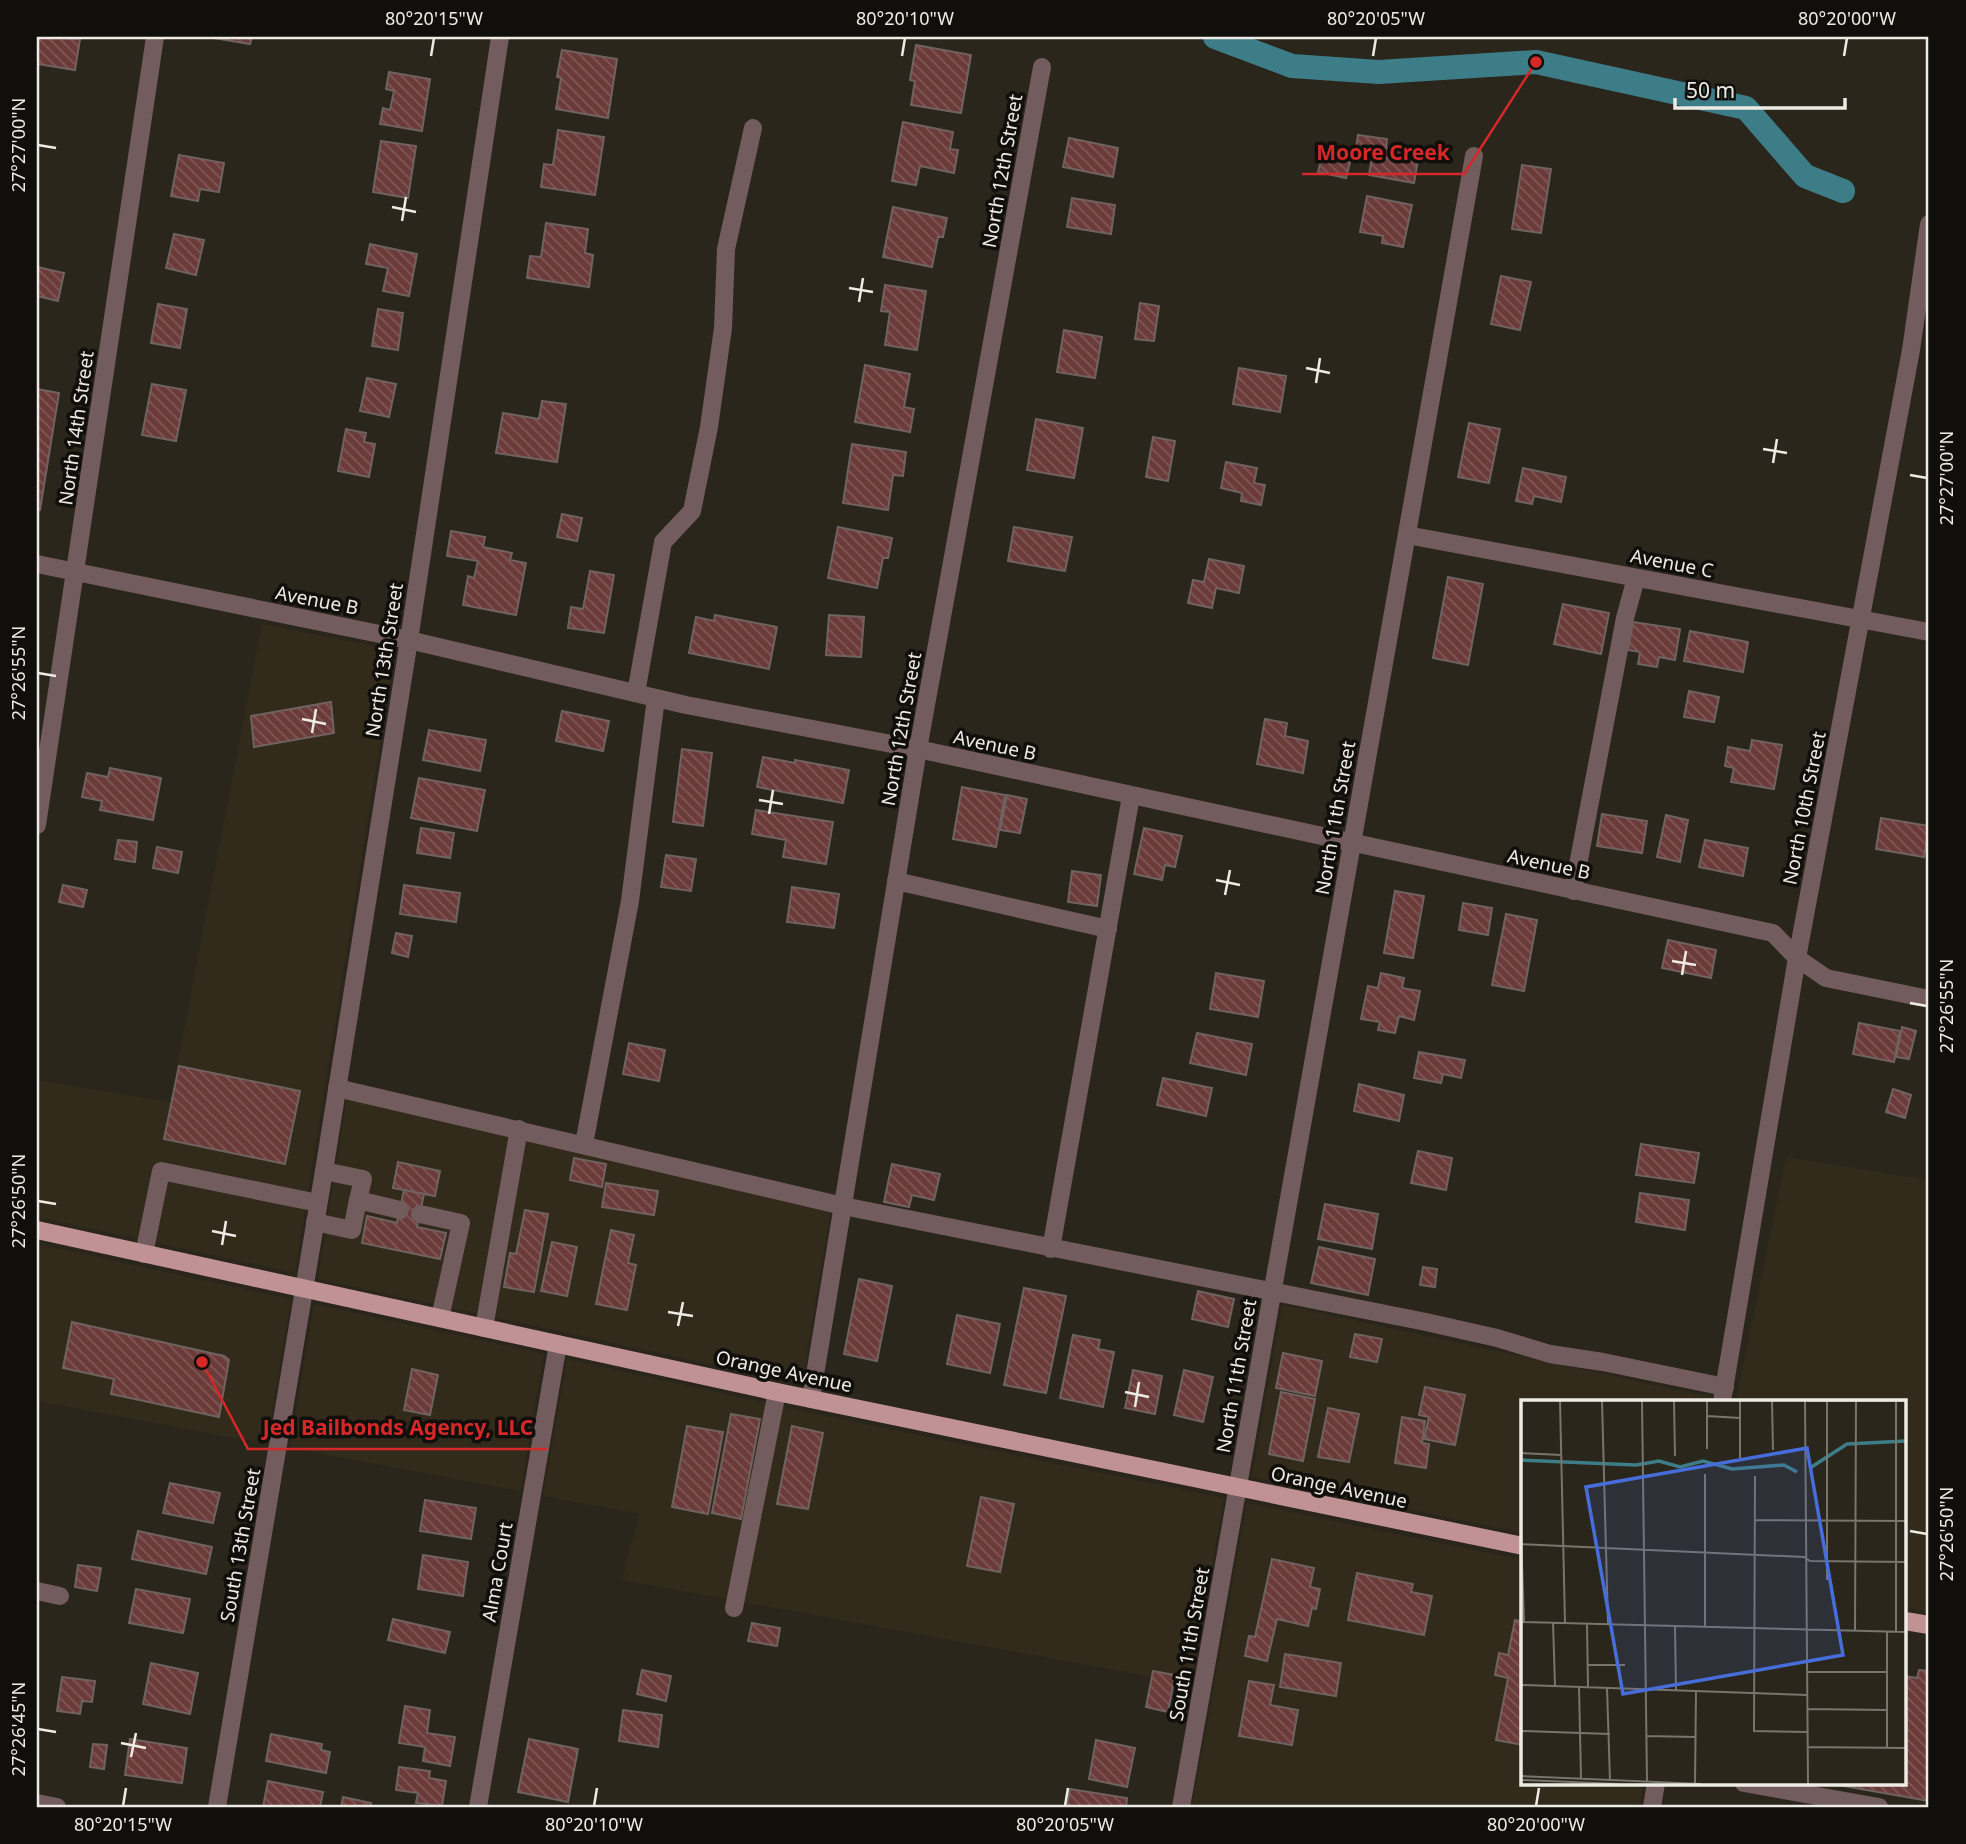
<svg xmlns="http://www.w3.org/2000/svg" width="1966" height="1844" font-family="'Noto Sans',sans-serif">
	<style>
		.built { fill: #322b1b }
		.lines { fill: none; stroke-linecap: round; stroke-linejoin: round }
		.canal { stroke: #3d7d87; stroke-width: 24 }
		.building { fill: url(#building-back-hatch); stroke: #706261; stroke-width: 2 }
		.minor { stroke: #735c5d; stroke-width: 18 }
		.major { stroke: #c19294; stroke-width: 18 }
		.ticks { fill: none; stroke: #eeebe5; stroke-width: 2.5 }
		.labels { text-anchor: middle; dominant-baseline: central; stroke-width: 7; stroke-linejoin: round; paint-order: stroke }
		.street-label { font-size: 19px; fill: #eeebe5; stroke: #110f0b }
		.inset-river { fill: none; stroke: #3d7d87; stroke-width: 3.5 }
		.inset-road { fill: none; stroke: #78756c; stroke-width: 2 }
		.view { fill: #476ddb; fill-opacity: 0.15; stroke: #476ddb; stroke-width: 3.5 }
		.inset-edge { fill: none; stroke: #eeebe5; stroke-width: 3.5 }
		.leader { fill: none; stroke: #d62828; stroke-width: 2.5 }
		.callout-dot { fill: #d62828; stroke: #110f0b; stroke-width: 2.5 }
		.callout-label { font-size: 21px; text-anchor: middle; font-weight: bold; fill: #d62828; stroke: #110f0b; stroke-width: 7; stroke-linejoin: round; paint-order: stroke }
		.neatline { fill: none; stroke: #eeebe5; stroke-width: 2.5 }
		.ticks-label { font-size: 18px; text-anchor: middle; fill: #eeebe5 }
	</style>
	<defs>
		<pattern id="building-back-hatch" width="6" height="6" patternUnits="userSpaceOnUse" patternTransform="scale(1.75)"><rect width="6" height="6" fill="#6b3b3a"/><path d="M-1 5l2 2M0 0l6 6M5-1l2 2" fill="none" stroke="#805856"/></pattern>
	</defs>
	<rect width="100%" height="100%" fill="#2a261c"/>
	<g class="built">
		<path d="M262,624L395,650L295,1273L37,1217V1080L170,1102Z"/>
		<path d="M348,1090L832,1202L802,1384L318,1279Z"/>
		<path d="M1786,1157L1929,1180V1612L1905,1608V1401H1736Z"/>
		<path d="M37,1244L291,1299L267,1444L37,1401Z"/>
		<path d="M314,1304L544,1354L520,1491L290,1448Z"/>
		<path d="M1282,1305L1711,1397L1710,1401H1523V1533L1252,1477Z"/>
		<path d="M567,1359L797,1410L1224,1498L1191,1684L622,1580L639,1514L543,1496Z"/>
		<path d="M1247,1503L1523,1560V1783H1644L1639,1807H1192Z"/>
	</g>
	<g class="lines">
		<path class="canal" d="M1215,37L1292,66L1379,72L1536,62L1746,108L1805,176L1843,191"/>
	</g>
	<g class="building">
		<path d="M37,37L80,39L75,70L37,64Z"/>
		<path d="M208,37H252L250,44Z"/>
		<path d="M916,45L971,55L961,113L911,105L915,81L910,80Z"/>
		<path d="M562,50L617,59L608,118L556,109L561,78L557,77Z"/>
		<path d="M389,72L430,79L422,131L380,124L383,108L390,110L394,91L386,89Z"/>
		<path d="M903,122L953,132L950,149L958,150L954,173L920,166L916,185L892,181Z"/>
		<path d="M558,130L604,137L595,195L541,187L544,164L553,165Z"/>
		<path d="M1358,135L1387,139L1386,148L1419,154L1414,183L1369,175L1373,151L1356,148Z"/>
		<path d="M1069,138L1118,148L1113,177L1063,167Z"/>
		<path d="M381,141L416,146L408,198L373,192Z"/>
		<path d="M179,155L224,163L219,192L200,189L198,201L171,196Z"/>
		<path d="M1322,156L1350,162L1346,178L1318,172Z"/>
		<path d="M1522,165L1551,169L1541,233L1512,229Z"/>
		<path d="M1367,196L1412,205L1403,247L1382,243L1383,236L1360,232Z"/>
		<path d="M1072,198L1115,205L1111,234L1067,227Z"/>
		<path d="M893,207L947,218L943,237H938L932,267L883,257Z"/>
		<path d="M546,223L588,229L585,253L593,255L589,287L527,278L530,256L541,257Z"/>
		<path d="M174,234L204,240L196,275L166,268Z"/>
		<path d="M370,244L417,254L409,296L383,291L388,268L366,264Z"/>
		<path d="M37,267L64,273L58,301L37,296Z"/>
		<path d="M1501,276L1531,282L1520,330L1491,324Z"/>
		<path d="M885,285L926,291L917,350L885,345L890,312L881,311Z"/>
		<path d="M1140,303L1159,306L1154,341L1135,339Z"/>
		<path d="M158,304L187,309L180,348L151,343Z"/>
		<path d="M378,309L403,313L398,350L372,346Z"/>
		<path d="M1064,330L1102,337L1095,378L1057,372Z"/>
		<path d="M865,365L910,374L904,407L914,409L910,432L855,422Z"/>
		<path d="M1239,368L1286,376L1280,412L1233,404Z"/>
		<path d="M367,378L396,384L389,417L360,411Z"/>
		<path d="M152,384L186,390L176,441L142,435Z"/>
		<path d="M37,389L59,393L40,510L37,509Z"/>
		<path d="M542,401L566,404L557,462L496,453L503,413L539,419Z"/>
		<path d="M1036,419L1083,428L1074,478L1027,470Z"/>
		<path d="M1469,423L1500,429L1489,483L1458,477Z"/>
		<path d="M346,429L366,433L364,442L375,444L369,477L338,471Z"/>
		<path d="M1153,437L1175,441L1168,481L1146,477Z"/>
		<path d="M852,444L906,452L903,476L893,475L888,510L843,503Z"/>
		<path d="M1226,462L1257,468L1254,483L1265,485L1261,505L1241,501L1242,493L1221,488Z"/>
		<path d="M1523,468L1566,477L1561,502L1534,496L1532,504L1516,501Z"/>
		<path d="M562,514L582,518L577,541L557,537Z"/>
		<path d="M838,527L892,538L888,558H883L877,588L828,578Z"/>
		<path d="M1014,527L1072,537L1065,571L1008,561Z"/>
		<path d="M451,531L485,537L483,547L512,553L510,560L526,563L516,615L463,605L468,576L474,578L478,561L447,556Z"/>
		<path d="M1209,559L1244,566L1239,593L1216,588L1212,608L1188,603L1193,580L1204,582Z"/>
		<path d="M590,571L614,575L604,633L568,628L571,607L583,609Z"/>
		<path d="M1448,577L1483,584L1468,665L1433,658Z"/>
		<path d="M1563,604L1609,613L1601,654L1554,644Z"/>
		<path d="M715,615L777,627L769,669L689,653L696,617L714,621Z"/>
		<path d="M829,615L864,617L861,657L826,655Z"/>
		<path d="M1633,622L1680,629L1675,660L1659,657L1657,667L1638,664L1640,652L1628,650Z"/>
		<path d="M1690,631L1748,642L1743,672L1684,661Z"/>
		<path d="M1689,691L1719,697L1714,722L1684,717Z"/>
		<path d="M331,702L334,733L254,747L251,716Z"/>
		<path d="M562,711L609,721L603,751L556,741Z"/>
		<path d="M1265,719L1287,723L1285,736L1308,741L1303,773L1257,764Z"/>
		<path d="M429,730L486,740L480,771L423,760Z"/>
		<path d="M1752,740L1782,745L1774,789L1731,782L1734,768L1725,766L1728,747L1750,751Z"/>
		<path d="M682,749L712,753L703,826L673,822Z"/>
		<path d="M763,757L795,763V760L849,770L843,803L757,787Z"/>
		<path d="M110,768L161,778L153,820L100,810L102,801L82,797L87,773L108,777Z"/>
		<path d="M419,778L485,790L477,831L411,818Z"/>
		<path d="M962,787L1005,795L996,847L953,839Z"/>
		<path d="M1007,795L1027,799L1020,833L1000,830Z"/>
		<path d="M756,810L833,822L826,864L783,857L786,840L752,834Z"/>
		<path d="M1602,814L1647,821L1642,853L1597,846Z"/>
		<path d="M1666,815L1688,820L1680,862L1657,857Z"/>
		<path d="M1881,818L1929,826L1924,857L1876,849Z"/>
		<path d="M421,828L454,833L450,858L417,853Z"/>
		<path d="M1144,828L1182,836L1175,867L1165,865L1162,880L1134,874Z"/>
		<path d="M118,840L137,842L135,862L115,859Z"/>
		<path d="M1705,840L1748,848L1743,876L1699,867Z"/>
		<path d="M157,847L182,852L178,873L153,868Z"/>
		<path d="M666,855L696,859L691,891L661,887Z"/>
		<path d="M1072,871L1101,875L1097,906L1068,902Z"/>
		<path d="M63,885L87,890L83,907L59,902Z"/>
		<path d="M404,885L460,893L456,922L400,914Z"/>
		<path d="M792,887L839,894L834,928L787,922Z"/>
		<path d="M1395,891L1424,896L1413,958L1384,953Z"/>
		<path d="M1463,903L1492,908L1488,935L1459,930Z"/>
		<path d="M1506,914L1537,920L1524,991L1492,985Z"/>
		<path d="M396,933L412,936L408,957L392,953Z"/>
		<path d="M1668,940L1716,950L1711,978L1662,968Z"/>
		<path d="M1216,973L1264,981L1258,1017L1210,1009Z"/>
		<path d="M1381,973L1404,978L1402,988L1420,991L1414,1020L1399,1016L1395,1033L1378,1030L1380,1022L1361,1019L1368,986L1378,988Z"/>
		<path d="M1859,1023L1900,1031L1894,1062L1853,1054Z"/>
		<path d="M1902,1027L1916,1031L1909,1059L1896,1057Z"/>
		<path d="M1197,1033L1252,1044L1246,1075L1190,1063Z"/>
		<path d="M629,1043L665,1050L659,1081L623,1074Z"/>
		<path d="M1419,1052L1465,1060L1461,1078L1443,1074L1441,1083L1414,1078Z"/>
		<path d="M179,1066L300,1091L285,1164L164,1139Z"/>
		<path d="M1163,1078L1212,1088L1206,1116L1157,1105Z"/>
		<path d="M1359,1084L1404,1095L1399,1121L1354,1111Z"/>
		<path d="M1893,1089L1911,1095L1905,1118L1886,1112Z"/>
		<path d="M1641,1144L1699,1153L1694,1183L1636,1175Z"/>
		<path d="M1418,1151L1452,1158L1446,1190L1411,1183Z"/>
		<path d="M574,1158L606,1164L602,1187L570,1180Z"/>
		<path d="M398,1162L440,1171L435,1196L393,1188Z"/>
		<path d="M892,1164L940,1174L934,1200L912,1195L909,1207L884,1202Z"/>
		<path d="M606,1183L658,1191L654,1215L602,1207Z"/>
		<path d="M404,1190L424,1194L417,1227L446,1233L440,1259L362,1243L367,1216L397,1223Z"/>
		<path d="M1640,1193L1689,1200L1685,1230L1636,1222Z"/>
		<path d="M1325,1204L1378,1214L1372,1249L1318,1239Z"/>
		<path d="M525,1210L548,1214L534,1292L504,1287L510,1253L516,1254Z"/>
		<path d="M611,1230L634,1235L628,1263L636,1265L627,1310L596,1304Z"/>
		<path d="M552,1242L577,1247L567,1296L541,1291Z"/>
		<path d="M1319,1247L1375,1259L1368,1295L1311,1283Z"/>
		<path d="M1423,1267L1437,1269L1435,1287L1420,1285Z"/>
		<path d="M859,1279L892,1286L877,1361L844,1354Z"/>
		<path d="M1024,1288L1066,1296L1046,1393L1004,1385Z"/>
		<path d="M1198,1291L1234,1299L1228,1327L1192,1319Z"/>
		<path d="M957,1315L1000,1324L990,1373L947,1364Z"/>
		<path d="M72,1322L224,1356L229,1360L219,1417L111,1394L114,1379L63,1368Z"/>
		<path d="M1355,1334L1382,1339L1377,1362L1350,1357Z"/>
		<path d="M1073,1335L1100,1340L1098,1349L1114,1352L1103,1407L1060,1398Z"/>
		<path d="M1283,1353L1322,1361L1315,1396L1276,1388Z"/>
		<path d="M412,1369L438,1375L430,1415L404,1410Z"/>
		<path d="M1133,1370L1162,1376L1155,1414L1125,1408Z"/>
		<path d="M1184,1370L1213,1377L1203,1422L1174,1415Z"/>
		<path d="M1425,1387L1465,1395L1455,1445L1424,1439L1429,1417L1419,1415Z"/>
		<path d="M1281,1392L1315,1399L1303,1461L1269,1454Z"/>
		<path d="M1328,1408L1359,1414L1349,1462L1318,1457Z"/>
		<path d="M731,1414L760,1419L741,1519L712,1513Z"/>
		<path d="M1402,1417L1425,1421L1422,1443L1429,1444L1426,1468L1395,1463Z"/>
		<path d="M687,1426L723,1432L708,1514L672,1507Z"/>
		<path d="M792,1426L823,1433L808,1509L777,1504Z"/>
		<path d="M170,1483L220,1493L213,1523L163,1513Z"/>
		<path d="M981,1497L1014,1504L1000,1572L967,1566Z"/>
		<path d="M425,1500L476,1508L471,1539L420,1531Z"/>
		<path d="M138,1531L212,1547L206,1574L132,1559Z"/>
		<path d="M423,1555L468,1562L463,1596L418,1589Z"/>
		<path d="M1272,1559L1314,1568L1310,1587L1320,1589L1316,1609L1312,1608L1308,1626L1277,1619L1267,1661L1245,1656L1249,1636L1255,1637Z"/>
		<path d="M78,1565L101,1568L97,1591L75,1587Z"/>
		<path d="M1357,1573L1413,1584L1411,1592L1432,1596L1424,1635L1348,1620Z"/>
		<path d="M136,1589L190,1599L183,1633L129,1623Z"/>
		<path d="M393,1619L450,1632L445,1653L388,1640Z"/>
		<path d="M1515,1620L1523,1622V1745L1496,1740L1508,1678L1495,1675L1499,1653L1508,1655Z"/>
		<path d="M752,1623L780,1628L777,1646L748,1641Z"/>
		<path d="M1285,1654L1341,1663L1336,1696L1280,1687Z"/>
		<path d="M151,1663L198,1673L190,1714L143,1704Z"/>
		<path d="M642,1670L671,1676L666,1701L637,1694Z"/>
		<path d="M1919,1670L1929,1671V1801L1827,1783H1905V1676L1917,1678Z"/>
		<path d="M1153,1671L1175,1675L1168,1712L1146,1707Z"/>
		<path d="M62,1677L95,1681L92,1702L82,1701L80,1714L57,1711Z"/>
		<path d="M1249,1681L1274,1685L1270,1705L1298,1710L1292,1745L1239,1736Z"/>
		<path d="M405,1706L430,1710L427,1733L455,1737L450,1766L423,1761L425,1747L399,1743Z"/>
		<path d="M623,1710L662,1715L658,1747L619,1741Z"/>
		<path d="M271,1734L322,1744L321,1750L330,1752L326,1773L266,1761Z"/>
		<path d="M130,1739L187,1748L182,1783L125,1775Z"/>
		<path d="M529,1739L578,1749L568,1802L518,1792Z"/>
		<path d="M1096,1740L1135,1748L1127,1787L1089,1779Z"/>
		<path d="M93,1744L107,1745L104,1769L90,1767Z"/>
		<path d="M399,1767L430,1771L429,1778L446,1781L442,1806L416,1803L418,1793L396,1790Z"/>
		<path d="M268,1781L323,1792L320,1807H263Z"/>
		<path d="M1070,1789L1127,1798L1126,1807H1067Z"/>
		<path d="M343,1797L371,1803L370,1807H341Z"/>
	</g>
	<g class="lines">
		<g class="minor">
			<path d="M1407,535L1929,632"/>
			<path d="M37,564L409,640L686,705L918,749L1773,933L1797,958L1826,978L1929,999"/>
			<path d="M636,693L663,542L692,511L709,427L723,328L726,249L753,128"/>
			<path d="M37,825L155,37"/>
			<path d="M896,881L1108,929"/>
			<path d="M1573,891L1625,618L1636,578"/>
			<path d="M337,1088L843,1206L1426,1322L1497,1338L1550,1354L1603,1362L1725,1387"/>
			<path d="M584,1144L630,901L656,698"/>
			<path d="M324,1171L363,1179L358,1200L400,1210"/>
			<path d="M420,1214L461,1223L440,1318"/>
			<path d="M315,1222L352,1230L358,1200"/>
			<path d="M1051,1249L1131,796"/>
			<path d="M144,1254L161,1171L318,1203"/>
			<path d="M484,1328L519,1129"/>
			<path d="M811,1399L918,749L1042,67"/>
			<path d="M1722,1401L1797,958L1911,350L1929,224"/>
			<path d="M37,1591L60,1596"/>
			<path d="M734,1608L777,1392"/>
			<path d="M1744,1783L1879,1807"/>
			<path d="M37,1803L57,1807"/>
			<path d="M217,1807L324,1171L409,640L500,37"/>
			<path d="M478,1807L558,1344"/>
			<path d="M1181,1807L1474,156"/>
			<path d="M1652,1807L1656,1783"/>
		</g>
		<g class="major">
			<path d="M37,1230L777,1392L1523,1546"/>
			<path d="M1905,1621L1929,1625"/>
		</g>
	</g>
	<path class="ticks" d="M431,56L434,38M902,56L905,38M1373,56L1376,38M1844,56L1847,38M38,145L56,148M392,207L416,212M402,221L406,197M849,288L873,292M859,302L863,278M1306,368L1330,373M1316,383L1320,358M1763,449L1787,453M1773,463L1777,439M1910,475L1927,478M38,673L56,676M302,719L326,724M312,733L316,709M759,800L783,804M769,814L773,790M1216,880L1240,885M1225,895L1230,870M1672,961L1696,965M1682,975L1686,951M1910,1003L1927,1006M38,1201L56,1204M212,1231L236,1236M222,1245L226,1221M668,1312L693,1316M678,1326L683,1302M1125,1392L1149,1397M1135,1407L1139,1382M1910,1531L1927,1534M38,1729L56,1732M121,1743L146,1748M131,1757L136,1733M123,1806L126,1788M594,1806L597,1788M1065,1806L1068,1788M1536,1806L1539,1788"/>
	<g class="labels">
		<g class="street-label">
			<text transform="translate(1002 171) rotate(-80)">North 12th Street</text>
			<text transform="translate(76 428) rotate(-82)">North 14th Street</text>
			<text transform="translate(1672 563) rotate(11)">Avenue C</text>
			<text transform="translate(317 600) rotate(11)">Avenue B</text>
			<text transform="translate(384 660) rotate(-81)">North 13th Street</text>
			<text transform="translate(901 729) rotate(-80)">North 12th Street</text>
			<text transform="translate(995 745) rotate(12)">Avenue B</text>
			<text transform="translate(1804 808) rotate(-79)">North 10th Street</text>
			<text transform="translate(1335 818) rotate(-80)">North 11th Street</text>
			<text transform="translate(1549 864) rotate(12)">Avenue B</text>
			<text transform="translate(784 1371) rotate(12)">Orange Avenue</text>
			<text transform="translate(1236 1376) rotate(-80)">North 11th Street</text>
			<text transform="translate(1339 1487) rotate(12)">Orange Avenue</text>
			<text transform="translate(240 1545) rotate(-80)">South 13th Street</text>
			<text transform="translate(497 1572) rotate(-80)">Alma Court</text>
			<text transform="translate(1189 1644) rotate(-80)">South 11th Street</text>
		</g>
	</g>
	<g transform="translate(1521 1400)">
		<rect width="385" height="385" fill="#2a261c"/>
		<path class="inset-river" d="M0,60L115,65L138,61L159,67L182,61L211,69L263,65L276,72M289,68L326,44L385,41"/>
		<path class="inset-road" d="M39,1L44,223M81,1L87,224M121,1L126,382M153,1L154,56M186,1V49M219,1V58M251,1L252,50M284,1L287,384M287,1H385M306,1V180M375,1V232M186,16L219,18M0,53L41,55M184,74V226M234,76L233,331L286,332M234,120L385,121M0,134L3,222M0,144L283,157L289,161L385,162M0,222L385,232M32,222L34,286M66,224L67,288M154,227L155,290M334,230L335,1M366,232V348M67,265H104M286,272H366M0,285L286,295M58,287L60,378M86,288L89,381M286,309L366,310M0,331L89,334M126,336L174,337M286,347L385,348M0,376L180,384M0,380L98,384M174,384L175,291"/>
		<path class="view" d="M286,48L322,255L102,294L65,87Z"/>
		<rect width="385" height="385" class="inset-edge"/>
	</g>
	<path class="leader" d="M1536 62L1464 174H1302M202 1362L248 1449H547"/>
	<g class="callout-dot">
		<circle cx="1536" cy="62" r="7"/>
		<circle cx="202" cy="1362" r="7"/>
	</g>
	<g class="callout-label">
		<text x="1383" y="160">Moore Creek</text>
		<text x="398" y="1435">Jed Bailbonds Agency, LLC</text>
	</g>
	<rect width="1966" height="1844" fill="none" stroke="#110f0b" stroke-width="77"/>
	<path d="M1675 98v10h170v-10" fill="none" stroke="#eeebe5" stroke-width="3.5"/>
	<text x="1686" y="98" font-size="21" fill="#eeebe5" stroke="#110f0b" stroke-width="5" paint-order="stroke">50 m</text>
	<rect x="38" y="38" width="1889" height="1768" class="neatline"/>
	<g class="ticks-label">
		<text x="434" y="25">80°20'15"W</text>
		<text x="905" y="25">80°20'10"W</text>
		<text x="1376" y="25">80°20'05"W</text>
		<text x="1847" y="25">80°20'00"W</text>
		<text transform="translate(19 145) rotate(-90)" y="6">27°27'00"N</text>
		<text transform="translate(1947 478) rotate(-90)" y="6">27°27'00"N</text>
		<text transform="translate(19 673) rotate(-90)" y="6">27°26'55"N</text>
		<text transform="translate(1947 1006) rotate(-90)" y="6">27°26'55"N</text>
		<text transform="translate(19 1201) rotate(-90)" y="6">27°26'50"N</text>
		<text transform="translate(1947 1534) rotate(-90)" y="6">27°26'50"N</text>
		<text transform="translate(19 1729) rotate(-90)" y="6">27°26'45"N</text>
		<text x="123" y="1831">80°20'15"W</text>
		<text x="594" y="1831">80°20'10"W</text>
		<text x="1065" y="1831">80°20'05"W</text>
		<text x="1536" y="1831">80°20'00"W</text>
	</g>
</svg>
